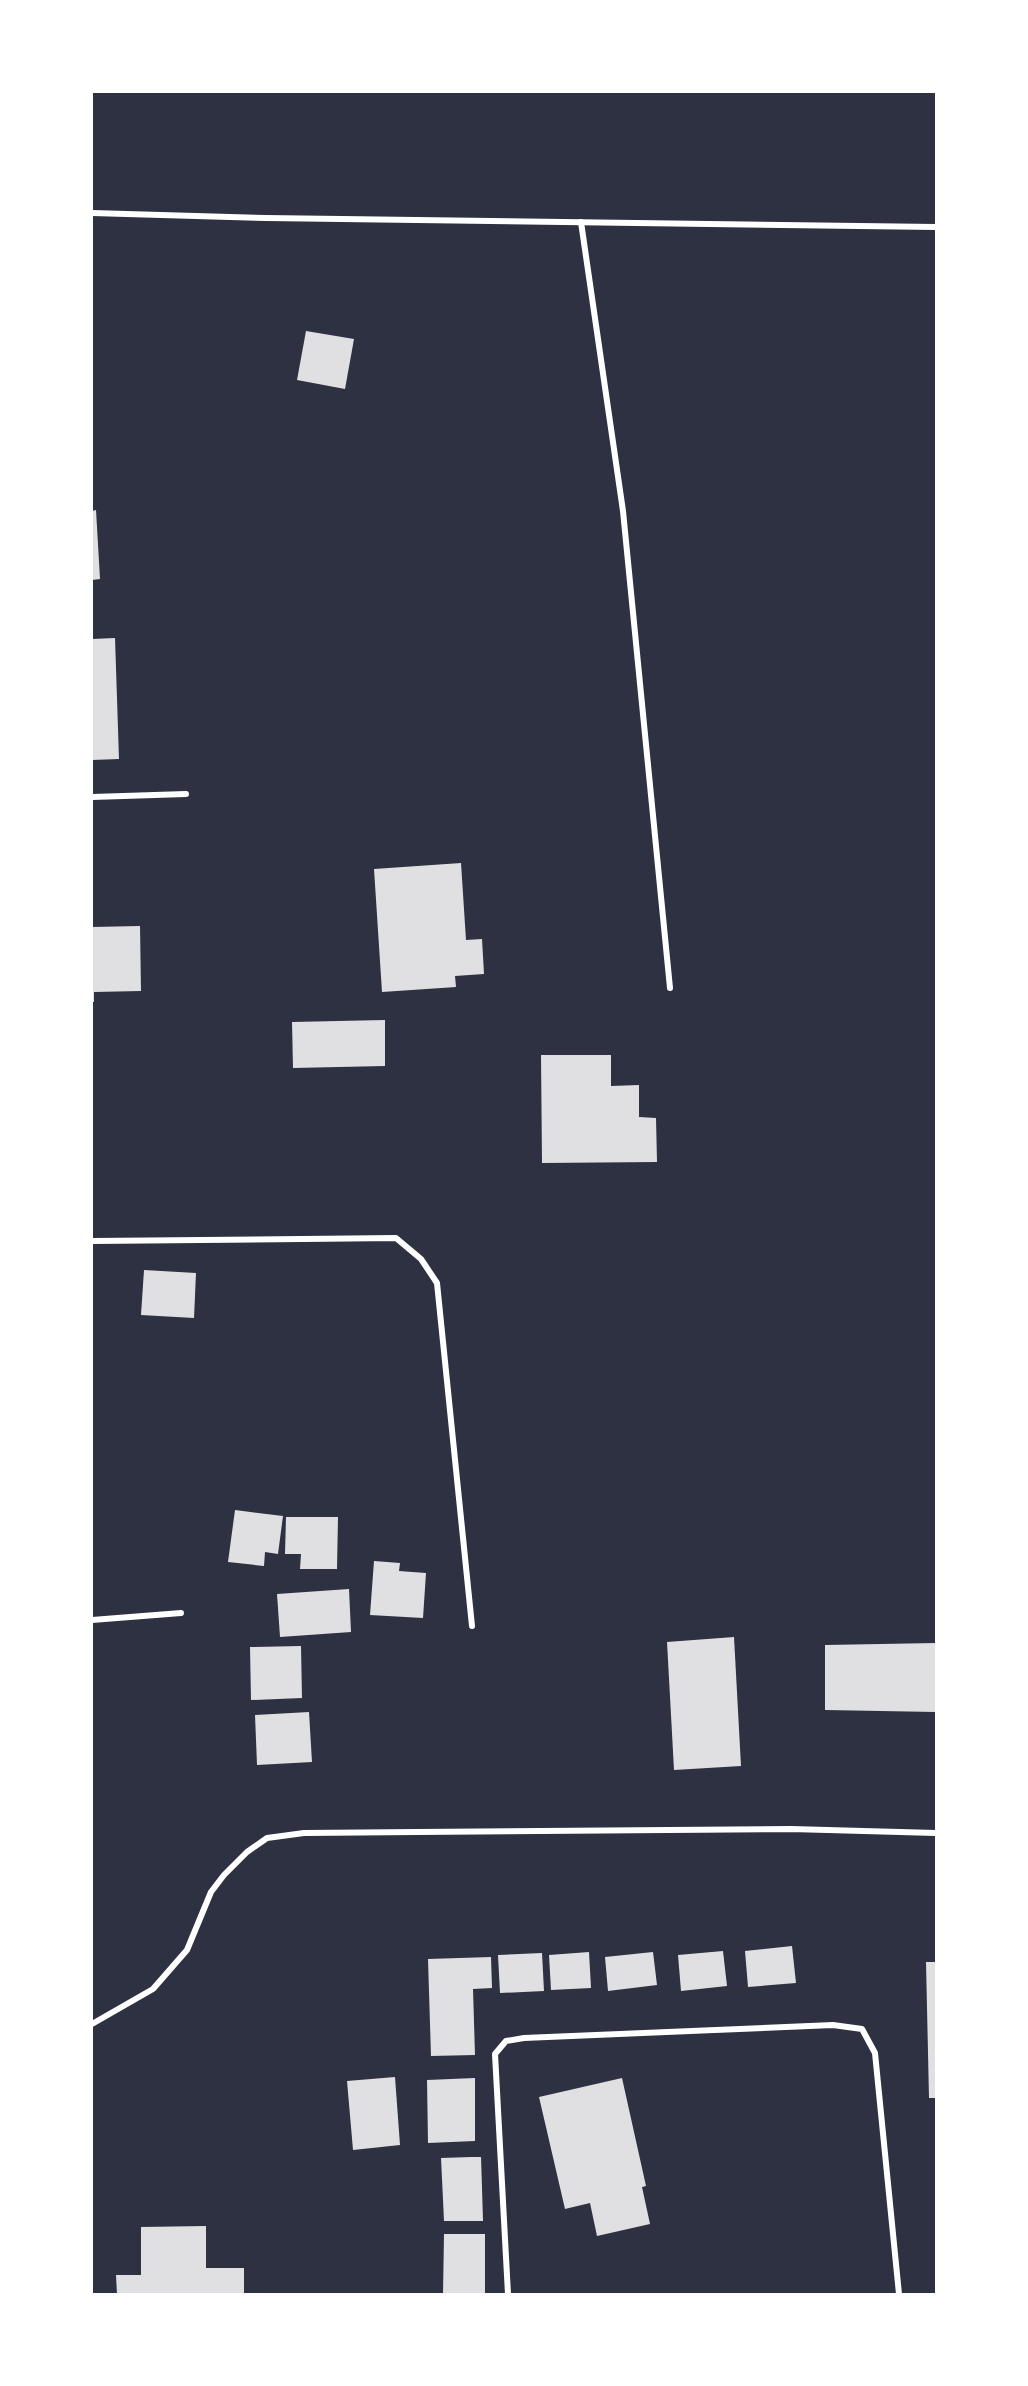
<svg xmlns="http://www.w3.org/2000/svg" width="1028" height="2386" font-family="Mulish,sans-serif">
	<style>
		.building { fill: #e0e0e3 }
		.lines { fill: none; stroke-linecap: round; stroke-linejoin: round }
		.minor { stroke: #fff; stroke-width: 6 }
	</style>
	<rect width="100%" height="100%" fill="#2d3142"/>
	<g class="building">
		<path d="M306,331L354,339L345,389L297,380Z"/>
		<path d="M96,510L100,579L92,580V511Z"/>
		<path d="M115,638L119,759L92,760V639Z"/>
		<path d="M461,863L466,940L482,939L484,974L455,976L456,987L382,992L374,869Z"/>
		<path d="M140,926L141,991L94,992V1002H92V927Z"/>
		<path d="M385,1020V1066L293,1068L292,1022Z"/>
		<path d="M541,1055H611V1086L639,1085V1117L656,1118L657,1162L542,1163Z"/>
		<path d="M144,1270L196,1273L194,1318L141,1315Z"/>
		<path d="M235,1510L283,1516L278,1554L265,1552L264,1566L228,1562Z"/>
		<path d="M286,1517H338L337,1569H300L301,1554H285Z"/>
		<path d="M374,1561L400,1563L399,1571L426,1573L423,1618L370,1615Z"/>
		<path d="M349,1589L351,1632L280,1637L277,1594Z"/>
		<path d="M734,1637L741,1766L674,1770L667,1642Z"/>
		<path d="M936,1643V1712L825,1710V1645Z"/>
		<path d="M301,1646L302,1698L251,1700L250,1647Z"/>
		<path d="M309,1712L312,1762L257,1765L255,1715Z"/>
		<path d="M792,1946L796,1983L748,1987L745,1951Z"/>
		<path d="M723,1951L727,1986L681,1991L678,1955Z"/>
		<path d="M589,1952L591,1988L551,1990L549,1955Z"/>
		<path d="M653,1952L657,1985L608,1991L605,1957Z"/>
		<path d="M542,1953L544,1991L500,1993L498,1955Z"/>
		<path d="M491,1957L492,1988L473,1989L475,2055L431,2056L428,1959Z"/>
		<path d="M926,1962H936V2098H929Z"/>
		<path d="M395,2077L400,2145L353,2150L347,2081Z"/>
		<path d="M475,2078V2141L428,2143L427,2080Z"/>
		<path d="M622,2078L646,2186L642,2187L650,2224L597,2236L590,2203L565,2209L539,2097Z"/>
		<path d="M471,2157H481L483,2221H444L441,2158Z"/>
		<path d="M206,2226V2268H244V2294H117L116,2275H141V2227Z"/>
		<path d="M444,2234H485V2294H443Z"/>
	</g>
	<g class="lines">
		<g class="minor">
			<path d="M92,213L266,218L936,227"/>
			<path d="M581,222L623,511L670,988"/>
			<path d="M92,797L186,794"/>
			<path d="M92,1241L396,1238L421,1259L437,1283L472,1626"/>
			<path d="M92,1620L181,1613"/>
			<path d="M92,2024L153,1989L187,1950L211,1892L224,1875L247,1852L267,1838L304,1833L417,1832L791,1829L936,1833"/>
			<path d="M508,2294L495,2054L506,2041L524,2038L833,2025L862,2029L875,2053L899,2294"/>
		</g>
	</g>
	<rect width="1028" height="2386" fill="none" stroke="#ffffff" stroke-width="186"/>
</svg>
